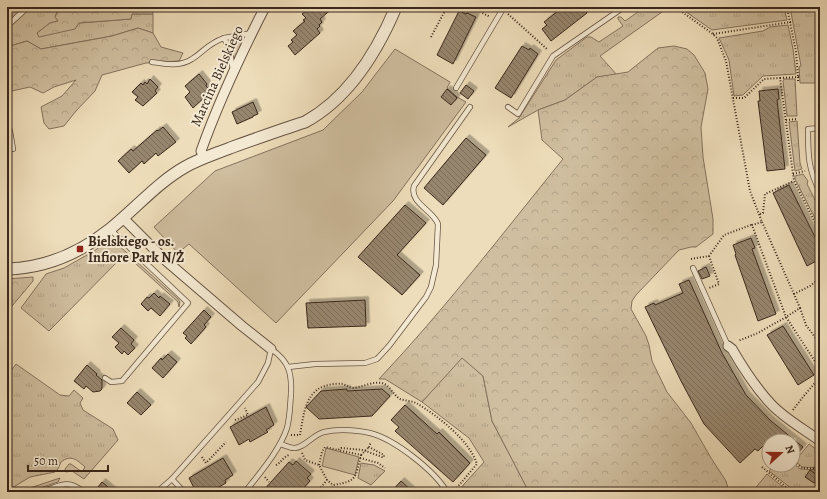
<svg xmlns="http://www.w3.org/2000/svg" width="827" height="499" font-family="Alegreya,serif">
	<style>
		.grass { fill: url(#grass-tufts); stroke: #84725d }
		.forest { fill: url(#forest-crowns); stroke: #84725d }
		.garden { fill: #cfbe9f; stroke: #84725d }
		.building { fill: url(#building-back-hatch); stroke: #39271b; filter: url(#shadow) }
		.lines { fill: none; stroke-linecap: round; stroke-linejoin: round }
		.service-casing { stroke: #665443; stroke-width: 6 }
		.minor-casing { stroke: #665443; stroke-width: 11 }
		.tertiary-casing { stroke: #665443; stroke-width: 13 }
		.path { stroke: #39271b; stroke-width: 2; stroke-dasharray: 1 2; stroke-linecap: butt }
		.service { stroke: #f4e9d2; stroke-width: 4.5 }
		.minor { stroke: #f4e9d2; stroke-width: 9 }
		.tertiary { stroke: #f4e9d2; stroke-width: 11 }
		.poi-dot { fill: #8f2418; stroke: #f4e9d2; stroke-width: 1.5 }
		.labels { text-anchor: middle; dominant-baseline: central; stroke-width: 4; stroke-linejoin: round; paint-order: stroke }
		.street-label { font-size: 14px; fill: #39271b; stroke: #f4e9d2 }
		.poi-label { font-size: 14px; font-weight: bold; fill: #39271b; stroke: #f4e9d2; text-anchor: start }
	</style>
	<defs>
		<pattern id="grass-tufts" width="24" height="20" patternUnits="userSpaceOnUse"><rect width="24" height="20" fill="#cfbe9f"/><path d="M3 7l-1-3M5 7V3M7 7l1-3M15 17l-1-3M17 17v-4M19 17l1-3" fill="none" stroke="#b2a388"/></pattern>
		<pattern id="forest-crowns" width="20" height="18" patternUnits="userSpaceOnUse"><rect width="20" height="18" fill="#cfbe9f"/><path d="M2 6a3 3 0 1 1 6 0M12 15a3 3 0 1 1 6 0" fill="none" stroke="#b2a388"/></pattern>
		<pattern id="building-back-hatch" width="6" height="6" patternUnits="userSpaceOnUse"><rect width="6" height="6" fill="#97866e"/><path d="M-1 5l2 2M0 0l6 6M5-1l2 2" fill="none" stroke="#7c6e5a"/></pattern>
		<filter id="shadow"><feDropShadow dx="3.5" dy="-3.5" stdDeviation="0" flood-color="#0004"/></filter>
	</defs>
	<rect width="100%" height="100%" fill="#eeddba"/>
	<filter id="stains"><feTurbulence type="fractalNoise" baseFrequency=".005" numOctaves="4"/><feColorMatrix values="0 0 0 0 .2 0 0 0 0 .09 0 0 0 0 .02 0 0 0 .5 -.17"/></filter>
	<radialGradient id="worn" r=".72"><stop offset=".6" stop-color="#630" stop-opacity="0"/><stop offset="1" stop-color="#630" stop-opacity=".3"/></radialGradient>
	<g class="grass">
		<path d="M31,7H60L55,16L58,21L50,23L37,33L79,23L131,19L132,14H153V33L138,28L112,36L41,49L27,41L7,47V30Z"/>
		<path d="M645,7H669L600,56L617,75L597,77L565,100L538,110L508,127L519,118L556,60L587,37H591L599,42L623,26L618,19V17H621L625,21Z"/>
		<path d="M679,7H784L787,20L712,30Z"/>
		<path d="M790,7H820V83H800L799,67L801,66Z"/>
		<path d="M788,25L793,49L796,74L763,76L743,95L734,96L729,60L719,38L763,31L770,27Z"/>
		<path d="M240,38L243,40L235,60L229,40Z"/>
		<path d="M784,79H795L797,116H787L783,81Z"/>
		<path d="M797,121L800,163L802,169L795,171L789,122Z"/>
		<path d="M803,174L808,181L807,184L820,210V228L795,179V176Z"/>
		<path d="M111,239L115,242L178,299L180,302L179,307L178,302L125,254L49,331L21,308L46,274L64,268L94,251Z"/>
		<path d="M462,357L483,376L492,421L529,492H500L498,489L495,492H457L484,462L469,438L422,402Z"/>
		<path d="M16,364L60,395L69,396L74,390L83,398L80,403L83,410L113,429L118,440L84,479L72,471L66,472L65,469L69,464H71L82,472L85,467C77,460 71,454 61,462L58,469L55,472L30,477L7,491V397L8,395L7,394V376Z"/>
		<path d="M809,444L820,452V468L802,467L795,461Z"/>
		<path d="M361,463L374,465L385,471L371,485L358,478Z"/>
		<path d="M793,463L800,469L820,470V477L815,484L820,489V492H796L769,471L775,465H793Z"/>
		<path d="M767,474L789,492H752Z"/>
		<path d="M60,478L58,482L28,492H18Z"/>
	</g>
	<g class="forest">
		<path d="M60,7H151L153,14H132L131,19L79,23L75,29L39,37L37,33L50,23L58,21L55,17Z"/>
		<path d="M138,28L153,33L161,47L183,53L179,61L146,63L102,75L95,91L76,111L64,126L49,129L44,123L41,107L62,96L76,80L54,87L43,93L30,87L7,92V47L27,41L41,49L112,36Z"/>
		<path d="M674,46L687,49L694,55L705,73L708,89L701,127L703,157L713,219V234L696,247H691L679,250L636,295L632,301L631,309L646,336L649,345L652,361L667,392L691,423L711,458L726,481L729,492H529L492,421L483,376L462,358L422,402L385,379H379C445,309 503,233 563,159L542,140L538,110L565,100L597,77L628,72L658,48Z"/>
		<path d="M33,277V281L7,312V279Z"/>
	</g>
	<g class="garden">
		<path d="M7,7H22L7,21Z"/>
		<path d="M395,49L450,82L447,88L457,97L466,102L393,201L276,323L189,244L178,253L154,227L215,171L323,130L362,92Z"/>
		<path d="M326,448L359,457L355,475L322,466Z"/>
	</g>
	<g class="building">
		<path d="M311,7H334L320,19L322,22L319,25L320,26L317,29L320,33L295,55L288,46L293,42L291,40L297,35L293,31L305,21L303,20L306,18L302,14Z"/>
		<path d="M563,7H582L587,13L551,41L542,29L547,25L544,22Z"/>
		<path d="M459,11L466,14L467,13L476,17L453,64L437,55Z"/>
		<path d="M522,46L529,50L530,48L538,54L511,98L495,88Z"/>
		<path d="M199,74L207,84L206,86L210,90L205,95L206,96L193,108L185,97L190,92L185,86Z"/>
		<path d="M150,79L158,87L155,91L157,93L143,106L135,100L138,97L132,92L141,83L143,85L145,82L147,84Z"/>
		<path d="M466,85L474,91L468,99L460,93Z"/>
		<path d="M447,89L457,98L451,105L441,97Z"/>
		<path d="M778,89L779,99L777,100L785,169L767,171L758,101H760L759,91Z"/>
		<path d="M253,102L258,114L253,116V117L237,124L232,112Z"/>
		<path d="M163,127L176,142L158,156L156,153L144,164L142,161L129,173L118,161L131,149L133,151L157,130L158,131Z"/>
		<path d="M466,138L486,155L443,205L424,188Z"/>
		<path d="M789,185L815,237H816L820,244V259L807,266L773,193Z"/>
		<path d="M405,205L426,223L397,255L420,275L402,295L358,257Z"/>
		<path d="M751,238L755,248L752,249L776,314L758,321L735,255L736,254L733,245Z"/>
		<path d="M706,267L710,276L702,279L698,271Z"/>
		<path d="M689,280L722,353L746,395L771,421L803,447L793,459V441H780L773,436L758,451L755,449L740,463L704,424L681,381L645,307L654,303L655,305L683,293L679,284Z"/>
		<path d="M154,293L159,298L160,296L170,304L160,316L151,308L148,311L141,304L147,297L149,298Z"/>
		<path d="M365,300L366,326L308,328L306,303Z"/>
		<path d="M204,310L211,317L204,325L206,327L191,344L185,338L187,336L183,333Z"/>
		<path d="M783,326L814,375L798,385L767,335Z"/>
		<path d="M121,328L134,340L131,344L135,348L128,355L124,351L122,354L115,347L119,343L112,337Z"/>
		<path d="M168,354L177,362L163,378L152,368L161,358L162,360Z"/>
		<path d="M87,365L97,374L96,375L102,380V389L100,391L93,392L86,386L84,389L74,381Z"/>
		<path d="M347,389V391L382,389L390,396L372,416L319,419L306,407L321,391Z"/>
		<path d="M137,392L151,405L141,415L127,403Z"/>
		<path d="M405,405L437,434L439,432L470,463L453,482L395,431L399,427L391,420Z"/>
		<path d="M266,407L274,425L266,430L268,432L250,442L249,439L239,445L230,427Z"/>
		<path d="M223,458L233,475L225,480L226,483L210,492H196L189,478Z"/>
		<path d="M296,461L311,474L307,478L310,481L300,492H262L289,462L293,465Z"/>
		<path d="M810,470L818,476L814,483L805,477Z"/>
		<path d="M401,481L413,492H391Z"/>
		<path d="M102,482L114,492H94Z"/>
	</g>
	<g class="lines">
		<g class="service-casing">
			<g id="service">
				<path d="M7,26L28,7"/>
				<path d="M224,38L252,33"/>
				<path d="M152,62C165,64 180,67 192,59C205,51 207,44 224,38L229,48L233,69"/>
				<path d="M456,88L504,7"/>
				<path d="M508,107L518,114L553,56L624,7"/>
				<path d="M7,124L10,131L13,149"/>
				<path d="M820,128L808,129C808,155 808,169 820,192"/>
				<path d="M693,268L728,346"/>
				<path d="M288,367L315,364L365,363L377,359L389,346L426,297L431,287L436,265L438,224C433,210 409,203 414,186L470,107"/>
				<path d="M105,378L111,382L122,381L188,303L111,230"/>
				<path d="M280,444C284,445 290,448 294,448C303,449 314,434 324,432C338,429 355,430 370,433C394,439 434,470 447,492"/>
				<path d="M41,492C60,486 67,478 84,492"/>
				<path d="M157,492L172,479"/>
				<path d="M184,492L172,479L258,382L268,363L271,349C289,361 292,373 291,394C290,405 290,417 287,428C280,450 259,474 245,492"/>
			</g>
		</g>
		<g class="minor-casing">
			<g id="minor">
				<path d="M204,158L201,151C219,101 241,54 265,7"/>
				<path d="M123,218L164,259L242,326L271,349"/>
				<path d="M728,346L732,349C743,368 756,388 771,404C785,419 804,429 820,441"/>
			</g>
		</g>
		<g class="tertiary-casing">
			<path id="tertiary" d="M7,269C45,268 80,253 110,229C135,209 157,183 185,167C199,159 215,154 230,148C255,139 280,130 305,122C349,98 377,52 396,7"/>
		</g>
		<g class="path">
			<path d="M472,7L490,17"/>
			<path d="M675,7L713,34L717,38L726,61L750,191L762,222L752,225L786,317L758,333L738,341"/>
			<path d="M787,7L796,52L798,77"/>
			<path d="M508,14L548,50"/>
			<path d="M713,34L791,22"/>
			<path d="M431,37L447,7"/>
			<path d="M780,78L798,77V83"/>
			<path d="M733,98H744L764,79L780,78L794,181L820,232"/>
			<path d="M786,120L797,119"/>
			<path d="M793,174L805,171"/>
			<path d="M760,214L763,213L765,194L794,181"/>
			<path d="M762,222L794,294"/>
			<path d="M709,256L719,284L709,288"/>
			<path d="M691,259L709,256L724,235L751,225"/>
			<path d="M820,278L810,286L794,294L800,308L786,317L820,369"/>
			<path d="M800,308L806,325L820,344"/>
			<path d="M793,410L803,397L820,377"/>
			<path d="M235,420L248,415L245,408"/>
			<path d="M291,435H300C303,419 304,400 317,390C323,385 336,383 343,384C346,385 348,387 352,388C361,388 372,381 382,383C390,385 393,395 400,399C406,401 413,401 418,404C439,417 469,440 477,464L454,491"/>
			<path d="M302,453L305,460L319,465L327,480"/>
			<path d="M361,455L369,447"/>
			<path d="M202,457L206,463L226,442"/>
			<path d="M360,458L378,463L385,468"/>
			<path d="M794,462L802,468L820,469"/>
			<path d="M276,465C281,463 283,457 289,455"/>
			<path d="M319,465L322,452L325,447L338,450L341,448L363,450L382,457H384V455L369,447L371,442"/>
			<path d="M762,467L792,492"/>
			<path d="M265,477L269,482"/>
			<path d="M317,492L327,480L333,485C358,481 355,478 361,455L338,450"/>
			<path d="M332,492L331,488L332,486"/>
		</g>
		<use href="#service" class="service"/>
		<use href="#minor" class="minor"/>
		<use href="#tertiary" class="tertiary"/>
	</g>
	<rect class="poi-dot" x="76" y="245" width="8" height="8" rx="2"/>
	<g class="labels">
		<g class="street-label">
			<text transform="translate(217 76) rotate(-66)">Marcina Bielskiego</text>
		</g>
		<g class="poi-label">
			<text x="88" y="241">Bielskiego - os.<tspan x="88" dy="16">Infiore Park N/Ż</tspan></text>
		</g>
	</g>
	<rect width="827" height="499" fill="none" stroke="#eeddba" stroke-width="24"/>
	<rect x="8" y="8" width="811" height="483" fill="none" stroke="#39271b" stroke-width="2"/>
	<rect x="12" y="12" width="803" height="475" fill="none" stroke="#39271b"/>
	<g transform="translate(781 453) rotate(69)"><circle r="19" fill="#f4e9d2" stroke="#a99b89"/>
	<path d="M0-3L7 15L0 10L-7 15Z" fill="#8f2418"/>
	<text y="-6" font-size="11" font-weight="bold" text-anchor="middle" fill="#39271b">N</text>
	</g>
	<path d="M28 465v6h80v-6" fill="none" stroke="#39271b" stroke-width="2"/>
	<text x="34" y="465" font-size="12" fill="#39271b" stroke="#f4e9d2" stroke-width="3" paint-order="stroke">50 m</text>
	<rect width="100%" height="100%" filter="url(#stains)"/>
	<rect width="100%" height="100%" fill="url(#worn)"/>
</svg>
